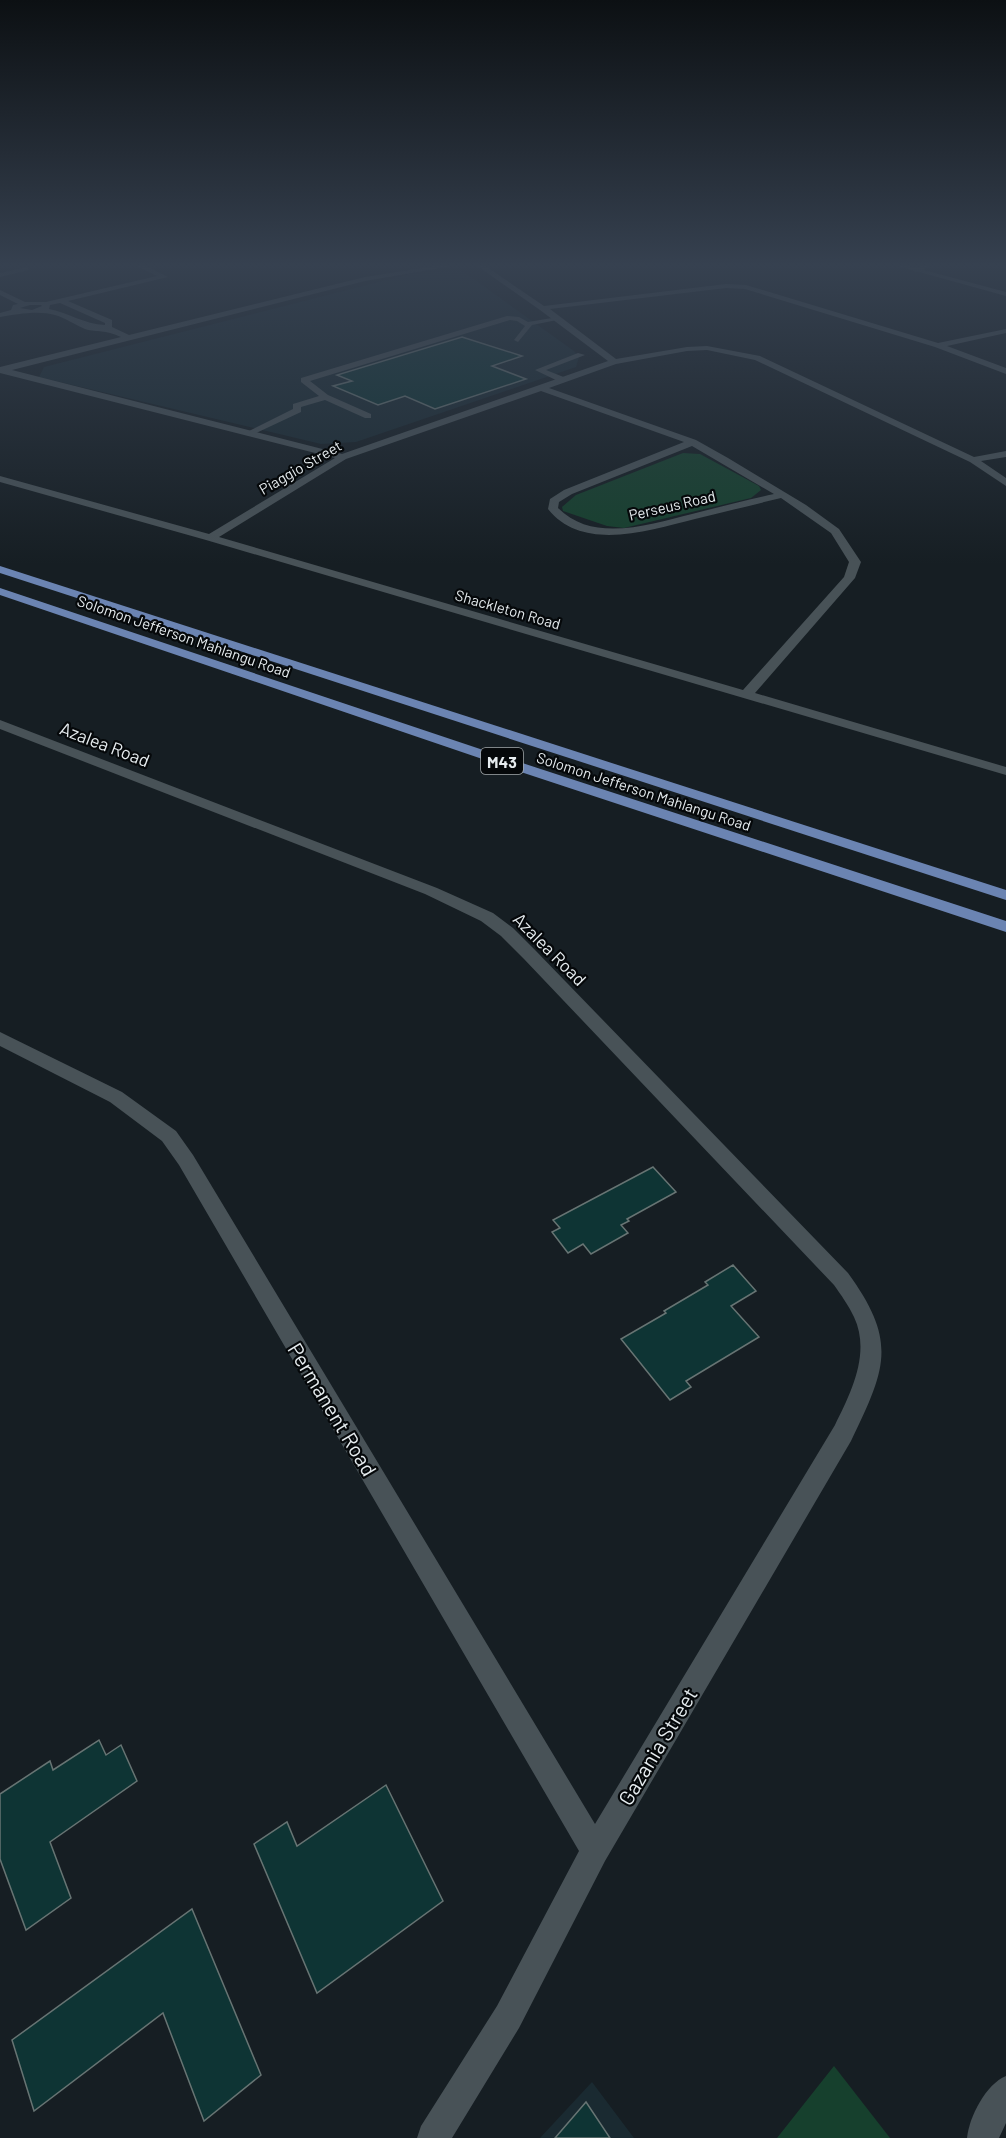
<svg xmlns="http://www.w3.org/2000/svg" width="1006" height="2138" font-family="Barlow,sans-serif">
	<style>
		.built { fill: #1a2a31 }
		.green { fill: #16402d }
		.building { fill: #0e3434; stroke: #677473; stroke-width: 1.5 }
		.lines { fill: none; stroke-linecap: round; stroke-linejoin: round }
		.service { fill: #485257; fill-rule: evenodd }
		.minor { fill: #485257; fill-rule: evenodd }
		.tertiary { fill: #485257; fill-rule: evenodd }
		.primary { fill: #6b84b2; fill-rule: evenodd }
		.labels { text-anchor: middle; dominant-baseline: central; stroke-width: 4.5; stroke-linejoin: round; paint-order: stroke }
		.far-street-label { font-size: 15px; fill: #e6ecef; stroke: #05080a }
		.shield { fill: #05080a; stroke: #a2a8aa; stroke-width: 1.5 }
		.shield-label { font-size: 16px; font-weight: bold; fill: #e6ecef }
		.street-label { font-size: 18px; fill: #e6ecef; stroke: #05080a }
		.near-street-label { font-size: 21px; fill: #e6ecef; stroke: #05080a }
	</style>
	<rect width="100%" height="100%" fill="#161e23"/>
	<g class="built">
		<path d="M461,270L574,351L579,357L576,367L356,442L321,444L39,377L44,367L410,274Z"/>
		<path d="M592,2082L634,2138H540Z"/>
	</g>
	<g class="green">
		<path d="M683,453L700,454L759,486L761,490L751,498L624,528L607,526L563,511L562,507L576,495Z"/>
		<path d="M834,2066L890,2138H777Z"/>
	</g>
	<g class="building">
		<path d="M462,337L522,356L492,366L526,379L435,409L405,396L378,405L333,386L352,381L337,375Z"/>
		<path d="M653,1167L676,1192L627,1219L629,1221L621,1225L628,1233L591,1254L583,1244L568,1253L552,1232L560,1228L553,1220Z"/>
		<path d="M733,1265L756,1291L731,1306L759,1337L686,1381L691,1387L670,1400L621,1339L666,1313L664,1311L708,1285L705,1282Z"/>
		<path d="M99,1740L106,1755L121,1745L137,1781L50,1842L71,1898L26,1930L0,1859V1794L50,1761L53,1770Z"/>
		<path d="M386,1785L443,1901L317,1993L254,1844L287,1822L297,1846Z"/>
		<path d="M192,1909L261,2075L204,2121L163,2013L34,2111L12,2040Z"/>
		<path d="M586,2102L610,2138H555Z"/>
	</g>
	<g class="lines">
		<g class="service">
			<path d="M507,316L519,317L528,322L558,317L562,319L532,325L518,342L514,340L525,326L517,321L510,320L310,381L328,395L371,414V418H365L325,400L301,407V412L252,435L245,433L293,409V404L319,396L301,382V378Z"/>
			<path d="M578,353L585,355L546,370L566,378V382H560L535,370Z"/>
		</g>
		<g class="minor">
			<path d="M135,265H144L168,277L68,301L112,320V327L129,335L365,277L441,265H458L365,281L12,370L342,454L608,361L540,310L476,265H484L544,306L726,284L746,285L938,343L1006,329V333L947,346L1006,368V374L935,347L745,289L726,288L550,309L616,359L687,347L707,346L760,356L974,457L1006,451V457L981,461L1006,478V486L970,462L755,360L707,350L687,351L616,364L549,388L696,440L728,458L806,505L839,529L861,562L855,578L755,693L1006,767V775L206,540L0,482V476L209,534L335,458L0,373V367L121,337C104,329 99,333 85,329C75,325 66,318 55,315C39,310 17,314 0,317V313L11,310L13,305L18,304L0,295V290L25,302H46L157,276ZM60,303L105,323V325C84,324 69,313 49,309L50,305ZM30,305H41L42,306L32,310L20,308ZM541,391L684,442L564,490L550,499L548,509C583,553 650,530 695,519C724,512 752,505 781,498L831,533L849,562L844,577L743,690L219,537L346,459ZM692,446L774,494C746,500 719,507 692,514C650,524 594,544 558,508L559,502L572,494Z"/>
			<path d="M924,265H934L916,272L912,270Z"/>
			<path d="M27,267L29,270L0,277V273Z"/>
			<path d="M0,720L437,888L493,913L513,928L536,951L848,1273C898,1342 886,1368 851,1441L605,1861L519,2028L452,2138H417L421,2126L497,2006L579,1851L179,1165L162,1141L110,1102L0,1046V1032L122,1092L176,1131L193,1155L595,1824L835,1425C851,1393 871,1353 854,1317C849,1306 841,1295 834,1285L524,959L501,936L481,921L425,894L0,729Z"/>
			<path d="M1006,2076V2123L999,2138H967C969,2117 986,2084 1006,2076Z"/>
		</g>
		<path class="tertiary" d="M894,265H905L1006,292V296Z"/>
		<g class="primary">
			<path d="M0,566L1006,890V900L0,573Z"/>
			<path d="M0,588L507,758L1006,921V932L497,764L0,595Z"/>
		</g>
	</g>
	<linearGradient id="sky" x2="0" y2="1"><stop stop-color="#0c1013"/><stop offset="0.47" stop-color="#364150"/><stop offset="1" stop-color="#364150" stop-opacity="0"/></linearGradient>
	<rect width="1006" height="564" fill="url(#sky)"/>
	<g class="labels">
		<g class="far-street-label">
			<text transform="translate(300 467) rotate(-30)">Piaggio Street</text>
			<text transform="translate(672 505) rotate(-13)">Perseus Road</text>
			<text transform="translate(508 609) rotate(16)">Shackleton Road</text>
			<text transform="translate(184 636) rotate(19)">Solomon Jefferson Mahlangu Road</text>
			<text transform="translate(644 791) rotate(18)">Solomon Jefferson Mahlangu Road</text>
		</g>
		<rect class="shield" x="481" y="748" width="42" height="26" rx="4.5"/>
		<g class="shield-label">
			<text x="502" y="761">M43</text>
		</g>
		<g class="street-label">
			<text transform="translate(105 744) rotate(21)">Azalea Road</text>
			<text transform="translate(550 949) rotate(45)">Azalea Road</text>
		</g>
		<g class="near-street-label">
			<text transform="translate(333 1409) rotate(59)">Permanent Road</text>
			<text transform="translate(657 1746) rotate(-59)">Gazania Street</text>
		</g>
	</g>
</svg>
